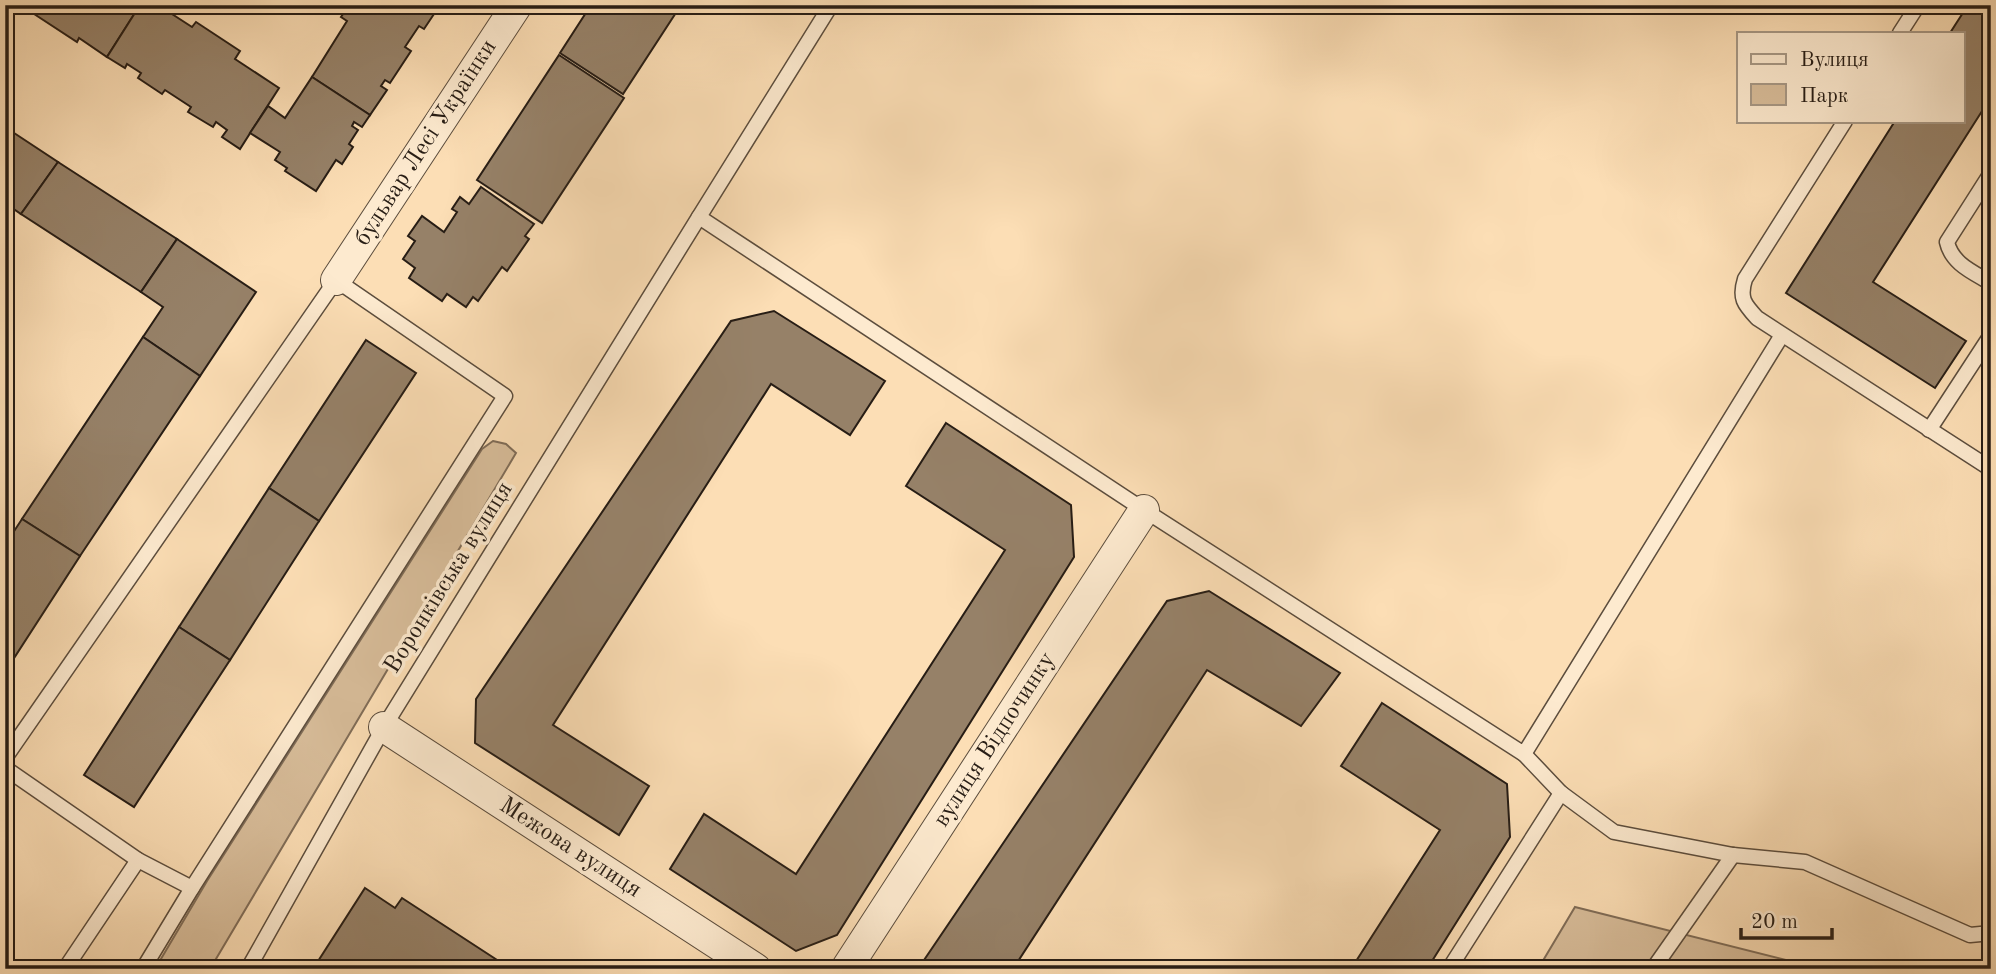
<svg xmlns="http://www.w3.org/2000/svg" width="1996" height="974" font-family="'Old Standard TT',serif">
	<style>
		.green { fill: #d8bd9a; stroke: #806d58; stroke-width: 2 }
		.building { fill: #968168; stroke: #271d15; stroke-width: 2 }
		.lines { fill: none; stroke-linecap: round; stroke-linejoin: round }
		.lane-casing { stroke: #5c4d3d; stroke-width: 17 }
		.street-casing { stroke: #5c4d3d; stroke-width: 32 }
		.lane { stroke: #fdeacf; stroke-width: 14 }
		.street { stroke: #fdeacf; stroke-width: 30 }
		.labels { text-anchor: middle; dominant-baseline: central; stroke-width: 7; stroke-linejoin: round; paint-order: stroke }
		.street-label { font-size: 24px; fill: #271d15; stroke: #fdeacf }
	</style>
	<rect width="100%" height="100%" fill="#fcdeb5"/>
	<filter id="stains"><feTurbulence type="fractalNoise" baseFrequency=".00286" numOctaves="4"/><feColorMatrix values="0 0 0 0 .2 0 0 0 0 .09 0 0 0 0 .02 0 0 0 .5 -.17"/></filter>
	<radialGradient id="worn" r=".72"><stop offset=".6" stop-color="#630" stop-opacity="0"/><stop offset="1" stop-color="#630" stop-opacity=".3"/></radialGradient>
	<g class="green">
		<path d="M493,441L506,444L516,453L210,969H155L207,881L482,449Z"/>
		<path d="M1575,907L1822,969H1538Z"/>
	</g>
	<g class="building">
		<path d="M31,5H140L107,57L79,38L77,42L28,10Z"/>
		<path d="M140,5H158L192,27L196,22L240,51L235,59L279,88L240,149L222,137L227,130L216,122L213,127L188,112L191,107L165,90L162,94L138,78L141,73L127,64L125,68L107,57Z"/>
		<path d="M356,5H440L424,29L419,26L405,47L411,51L390,83L385,80L381,86L387,90L370,115L312,77L347,21L341,17L348,7L352,10Z"/>
		<path d="M591,5H681L623,94L560,53Z"/>
		<path d="M1968,5H1991V97L1873,282L1966,341L1935,388L1786,293L1895,121H1963V33H1950Z"/>
		<path d="M559,55L624,98L542,223L477,180Z"/>
		<path d="M312,77L370,115L362,127L354,122L352,126L358,130L349,144L353,147L342,164L336,160L316,191L285,171L287,168L275,160L280,152L250,133L268,106L285,118Z"/>
		<path d="M5,127L58,162L21,214L5,203Z"/>
		<path d="M58,162L177,239L141,292L21,214Z"/>
		<path d="M481,187L534,224L525,236L529,239L507,271L502,267L478,301L473,297L466,307L447,294L442,301L409,278L415,268L403,259L415,241L408,236L422,216L444,232L457,212L452,209L460,197L469,204Z"/>
		<path d="M177,239L256,292L200,376L143,337L163,307L141,292Z"/>
		<path d="M774,311L885,381L850,435L771,384L553,725L649,786L619,835L475,743L476,699L731,321Z"/>
		<path d="M143,337L200,376L80,556L22,519Z"/>
		<path d="M366,340L416,373L319,521L269,488Z"/>
		<path d="M946,423L1071,505L1074,557L837,935L796,951L670,869L704,814L796,874L1005,550L906,486Z"/>
		<path d="M269,488L319,521L230,660L179,627Z"/>
		<path d="M22,519L80,556L5,672V545Z"/>
		<path d="M1209,591L1340,673L1301,726L1207,670L1013,969H918L1167,601Z"/>
		<path d="M179,627L230,660L134,807L84,775Z"/>
		<path d="M1382,703L1507,784L1510,837L1427,969H1351L1440,830L1341,766Z"/>
		<path d="M365,888L395,908L402,898L511,969H313Z"/>
	</g>
	<g class="lines">
		<g class="lane-casing">
			<g id="lane">
				<path d="M831,5L699,217L1144,510L1524,754L1782,335"/>
				<path d="M1900,33L1918,5"/>
				<path d="M1845,121L1745,279C1739,298 1744,304 1757,318L1991,469"/>
				<path d="M1991,173L1947,242C1952,264 1973,272 1991,283"/>
				<path d="M1929,430L1991,335"/>
				<path d="M1524,754L1561,793L1614,832L1733,855L1805,862L1970,935L1991,933"/>
				<path d="M5,758L336,280L505,396L192,888L138,860L5,768"/>
				<path d="M65,969L138,860"/>
				<path d="M143,969L192,888"/>
				<path d="M248,969L384,727L699,217"/>
				<path d="M1449,969L1561,793"/>
				<path d="M1653,969L1733,855"/>
			</g>
		</g>
		<g class="street-casing">
			<g id="street">
				<path d="M336,280L517,5"/>
				<path d="M384,727L756,969"/>
				<path d="M846,969L1144,510"/>
			</g>
		</g>
		<use href="#lane" class="lane"/>
		<use href="#street" class="street"/>
	</g>
	<g class="labels">
		<g class="street-label">
			<text transform="translate(426 143) rotate(-57)">бульвар Лесі Українки</text>
			<text transform="translate(449 578) rotate(-58)">Воронківська вулиця</text>
			<text transform="translate(995 740) rotate(-57)">вулиця Відпочинку</text>
			<text transform="translate(570 848) rotate(33)">Межова вулиця</text>
		</g>
	</g>
	<rect width="1996" height="974" fill="none" stroke="#fcdeb5" stroke-width="28"/>
	<rect x="7" y="7" width="1982" height="960" fill="none" stroke="#271d15" stroke-width="3.5"/>
	<rect x="14" y="14" width="1968" height="946" fill="none" stroke="#271d15" stroke-width="2"/>
	<rect x="1737" y="32" width="228" height="91" fill="#fdeacf" stroke="#a79885" stroke-width="2"/>
	<rect x="1751" y="54" width="35" height="10" fill="#fdeacf" stroke="#a79885" stroke-width="2"/>
	<text x="1800" y="66" font-size="21" fill="#271d15">Вулиця</text>
	<rect x="1751" y="84" width="35" height="21" fill="#d8bd9a" stroke="#a79885" stroke-width="2"/>
	<text x="1800" y="102" font-size="21" fill="#271d15">Парк</text>
	<path d="M1741 928v10h91v-10" fill="none" stroke="#271d15" stroke-width="3.5"/>
	<text x="1751" y="928" font-size="21" fill="#271d15" stroke="#fdeacf" stroke-width="5" paint-order="stroke">20 m</text>
	<rect width="100%" height="100%" filter="url(#stains)"/>
	<rect width="100%" height="100%" fill="url(#worn)"/>
</svg>
